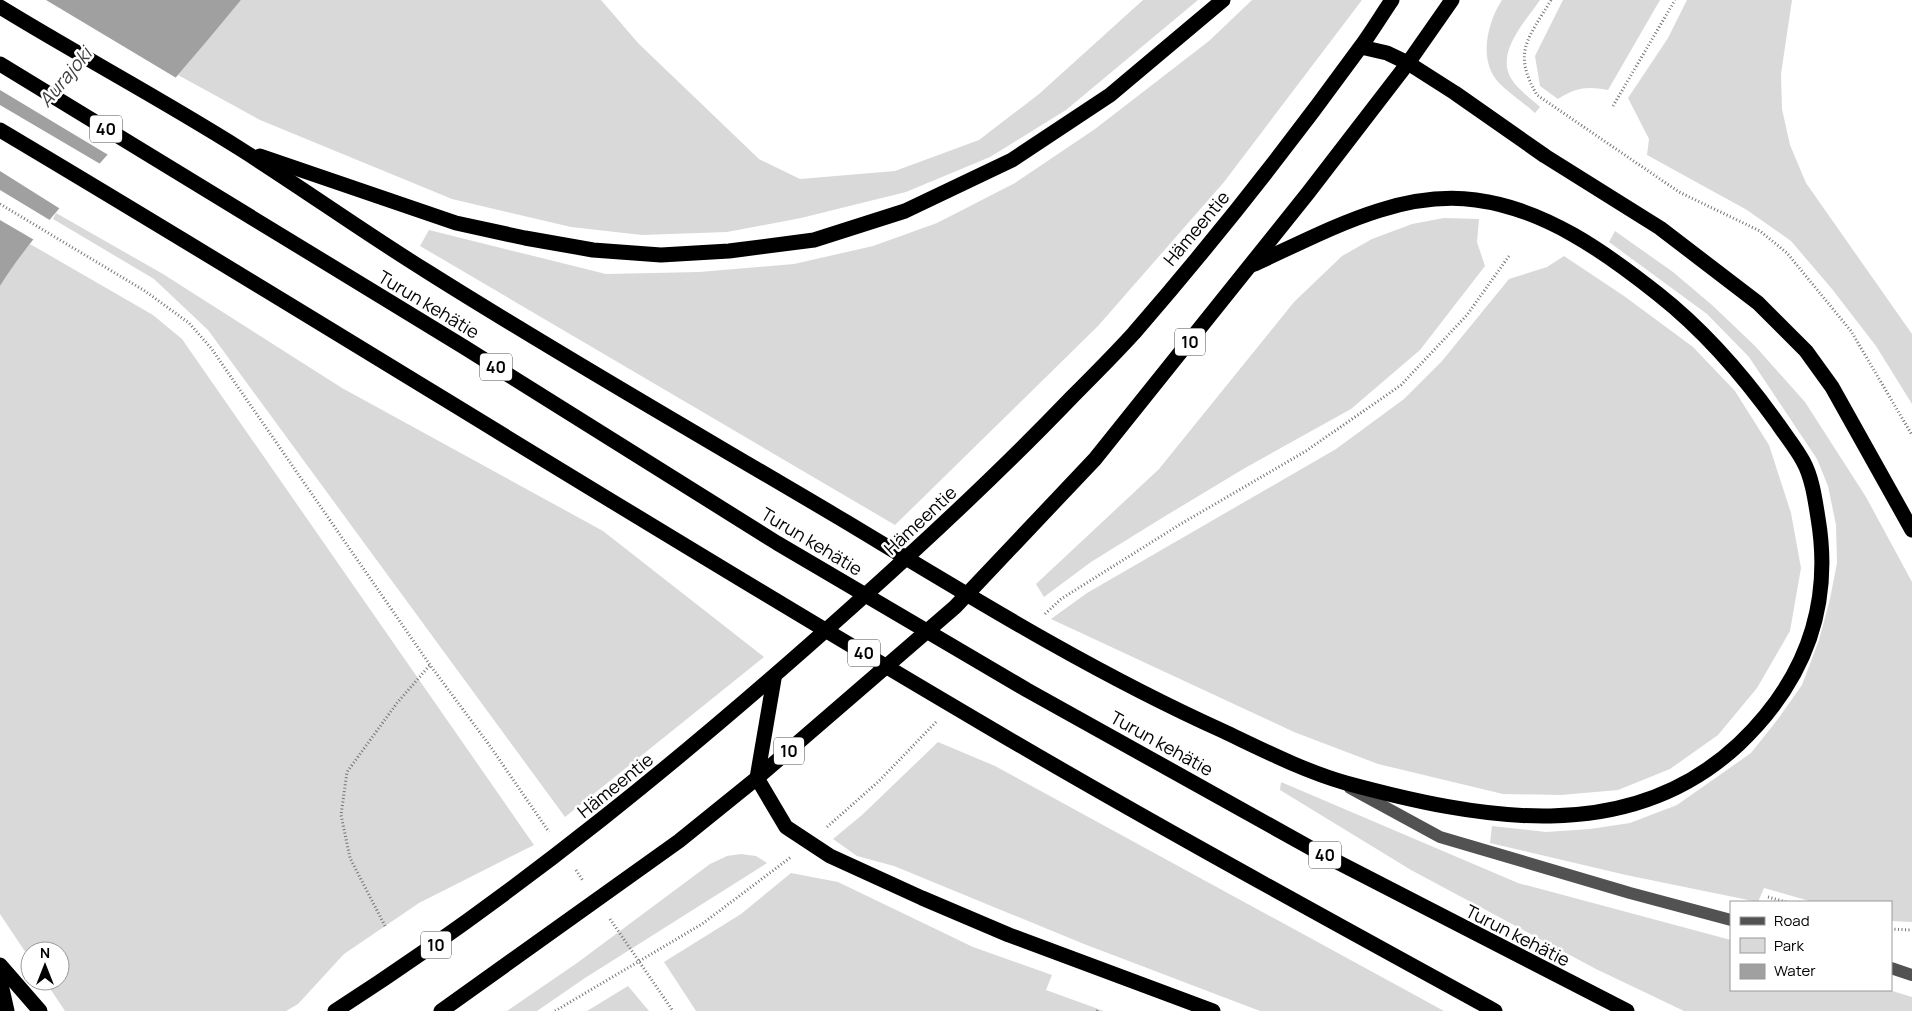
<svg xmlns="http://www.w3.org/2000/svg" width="1912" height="1011" font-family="Manrope,sans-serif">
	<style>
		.green { fill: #d9d9d9 }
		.water { fill: #a0a0a0 }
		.pier { fill: #fff }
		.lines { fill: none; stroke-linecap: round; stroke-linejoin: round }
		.path { stroke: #747474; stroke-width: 3; stroke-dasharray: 1 2.5; stroke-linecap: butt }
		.minor { stroke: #525252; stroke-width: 12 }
		.highway { stroke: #000; stroke-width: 15 }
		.labels { text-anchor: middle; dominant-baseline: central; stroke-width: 5; stroke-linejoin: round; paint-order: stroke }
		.shield { fill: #fff; stroke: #4c4c4c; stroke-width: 1 }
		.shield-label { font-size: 16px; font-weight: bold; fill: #000 }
		.street-label { font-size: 18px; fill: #000; stroke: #fff }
		.water-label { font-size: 19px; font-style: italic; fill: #414141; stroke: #fff }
	</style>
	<rect width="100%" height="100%" fill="#fff"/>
	<g class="green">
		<path d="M241,0H601L639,44L759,159L800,179L895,171L979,140L1039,94L1143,0H1198L1066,110L990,157L906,192L801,218L727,232L642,235L571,227L452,199L260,120L178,75Z"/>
		<path d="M1252,0H1362L1224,182L1098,326L895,525L420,246L429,230L606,274L699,272L794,264L873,246L937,223L1015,183L1095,129L1209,41Z"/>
		<path d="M1502,0H1540C1526,21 1494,53 1512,80C1519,90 1531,99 1540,107L1535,113C1524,103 1510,94 1499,83C1478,61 1487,23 1502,0Z"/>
		<path d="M1563,0H1660L1608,90C1588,86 1576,87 1558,99L1540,86L1535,56Z"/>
		<path d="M1687,0H1792L1781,74L1782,109L1790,145L1806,183L1912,334V404L1876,346L1832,289L1791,241L1747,210L1647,155L1649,139L1628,98L1668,38Z"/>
		<path d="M56,213L163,274L342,388L603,531L764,657L565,817L208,330L154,279L53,219Z"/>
		<path d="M1444,218L1479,219L1477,242L1485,266L1420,350L1351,409L1245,468L1162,518L1091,562L1044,597L1036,584L1159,469L1294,302L1342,256L1372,239L1412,224Z"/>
		<path d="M1615,231L1673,272L1712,305L1755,346L1805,402L1866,497L1912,582V922L1891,921V902H1813L1764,888L1758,902L1626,875L1490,843L1492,826L1546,832L1590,829L1630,823L1677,805L1751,753L1778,719L1802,685L1819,640L1830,599L1837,563L1836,525L1828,486L1817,459L1749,357L1707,314L1609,242Z"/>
		<path d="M30,244L153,315L182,339L534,845L419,903L344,954L298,1004L286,1011H65L45,981H60V951H30V959L0,914V286L16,260Z"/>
		<path d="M1564,256L1624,296L1693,347L1735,391L1769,445L1791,513L1801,568L1790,631L1757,688L1718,735L1670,769L1618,790L1561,795L1503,794L1378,764L1294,732L1051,619L1087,593L1336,449L1404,399L1442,361L1509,279L1547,267Z"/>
		<path d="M938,742L995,766L1444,1011H1260L1084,944L894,866L857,856L833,839L862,815Z"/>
		<path d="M1281,782L1518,883L1731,940V990H1889L1912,997V1011H1684L1596,969L1411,870L1280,790Z"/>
		<path d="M741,854L756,856L767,863L585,978L537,1011H507L577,963L710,864L727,856Z"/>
		<path d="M791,873L838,882L973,947L1052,975L1046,990L1104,1011H696L664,962L741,914Z"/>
		<path d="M628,986L649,1011H587Z"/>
	</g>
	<path class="water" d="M13,0H241C196,55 149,109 101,162C66,201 28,241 0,286V17Z"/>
	<g class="pier">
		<path d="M10,0H46L178,79L110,156L0,90V13Z"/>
		<path d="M0,105L102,165L62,210L0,171Z"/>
		<path d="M0,190L53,222L36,241L0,220Z"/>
	</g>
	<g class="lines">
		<g class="path">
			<path d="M1551,0C1528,39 1512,52 1537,95L1679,192L1760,231L1787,253L1851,331L1912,435"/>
			<path d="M1613,106L1675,0"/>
			<path d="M0,204L145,291L189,323L211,348L430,665L490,746L549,832"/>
			<path d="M1045,614L1061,599L1179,525L1306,451L1401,385L1467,315L1509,256"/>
			<path d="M827,827L879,781L936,722"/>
			<path d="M576,870L583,881"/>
			<path d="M1768,897L1786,902"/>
			<path d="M610,919L673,1011"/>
			<path d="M385,926L350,858L341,815L347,772L397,703L430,665"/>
			<path d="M1891,929L1912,930"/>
			<path d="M555,1011L702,924L791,857"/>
			<path d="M1097,1011L1098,1009"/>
		</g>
		<g class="minor">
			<path d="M1350,788L1440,837L1630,893L1731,920"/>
			<path d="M1891,968L1912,975"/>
		</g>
		<g class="highway">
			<path d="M0,7C80,56 163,100 242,150C305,190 365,233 428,272C566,359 708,440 848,523C971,597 1092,672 1223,731C1263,750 1304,771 1346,783C1479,819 1628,848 1739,744C1804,682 1833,607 1818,518C1815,499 1812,477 1803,461C1796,448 1786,436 1778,424C1743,375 1705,331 1658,294C1605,252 1545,209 1476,200C1397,189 1322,234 1252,265"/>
			<path d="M1361,47L1387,53L1408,63L1455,93L1545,156L1660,228L1758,303L1806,351L1832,387L1912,530"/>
			<path d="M0,64L464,347L777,543L1027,690L1316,851L1627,1011"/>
			<path d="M0,130C330,326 654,531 985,725C1153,824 1324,917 1495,1011"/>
			<path d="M260,156L456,223L525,238L593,250L661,255L729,251L814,240L905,211L1012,160L1110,95L1223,0"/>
			<path d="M774,679L757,778L786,827L830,856L922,898L1009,935L1213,1011"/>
			<path d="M0,965L40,1011"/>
			<path d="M0,980L7,1011"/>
			<path d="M335,1011C520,892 689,753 853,606C928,539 1002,470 1072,397C1093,376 1114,355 1134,333C1213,242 1288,147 1359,49C1371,33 1381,16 1392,0"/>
			<path d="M441,1011L679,841L757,778L955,607L1095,459L1308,193L1408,63L1452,0"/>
		</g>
	</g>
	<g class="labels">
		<g class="shield">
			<rect x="90" y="115.5" width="32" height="27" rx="4"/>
			<rect x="1175" y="328.5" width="30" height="27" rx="4"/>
			<rect x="480" y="353.5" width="32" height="27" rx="4"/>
			<rect x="848" y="639.5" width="32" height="27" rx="4"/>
			<rect x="774" y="737.5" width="30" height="27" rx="4"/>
			<rect x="1309" y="841.5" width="32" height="27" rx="4"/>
			<rect x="421" y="931.5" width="30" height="27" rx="4"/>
		</g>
		<g class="shield-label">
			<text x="106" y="129">40</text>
			<text x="1190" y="342">10</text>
			<text x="496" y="367">40</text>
			<text x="864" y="653">40</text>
			<text x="789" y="751">10</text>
			<text x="1325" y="855">40</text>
			<text x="436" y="945">10</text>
		</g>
		<g class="street-label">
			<text transform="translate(1196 228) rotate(-50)">Hämeentie</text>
			<text transform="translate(429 304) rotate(31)">Turun kehätie</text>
			<text transform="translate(920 520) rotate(-43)">Hämeentie</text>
			<text transform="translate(812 541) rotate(31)">Turun kehätie</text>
			<text transform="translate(1162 743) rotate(29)">Turun kehätie</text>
			<text transform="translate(615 785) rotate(-39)">Hämeentie</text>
			<text transform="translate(1518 935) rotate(27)">Turun kehätie</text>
		</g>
		<g class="water-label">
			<text transform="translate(65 77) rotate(-50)">Aurajoki</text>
		</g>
	</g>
	<rect x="1730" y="901" width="162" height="90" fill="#ffffff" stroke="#999999"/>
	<rect x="1740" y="917" width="25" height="8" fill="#525252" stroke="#999999"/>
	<text x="1774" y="926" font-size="15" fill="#000000">Road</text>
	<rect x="1740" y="938" width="25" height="15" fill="#d9d9d9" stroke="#999999"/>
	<text x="1774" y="951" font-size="15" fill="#000000">Park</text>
	<rect x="1740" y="964" width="25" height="15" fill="#a0a0a0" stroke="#999999"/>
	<text x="1774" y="976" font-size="15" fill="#000000">Water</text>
	<g transform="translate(45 966)"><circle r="24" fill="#ffffff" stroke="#999999"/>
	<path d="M0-4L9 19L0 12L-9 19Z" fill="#000000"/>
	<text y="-8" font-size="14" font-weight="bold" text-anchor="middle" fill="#000000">N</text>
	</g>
</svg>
